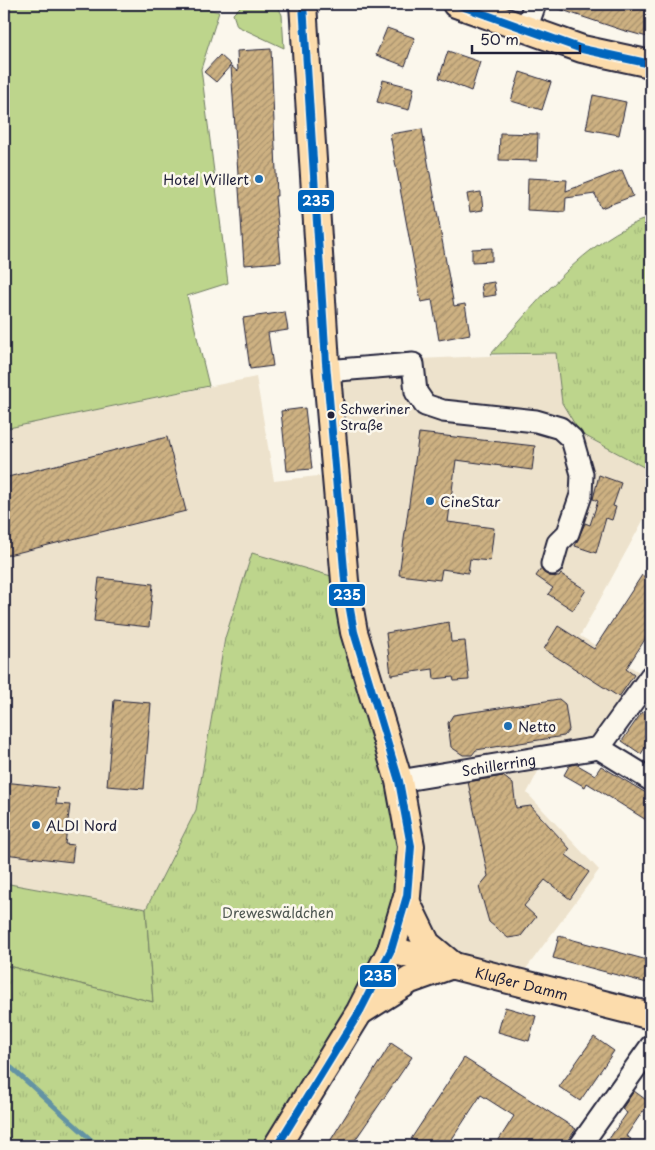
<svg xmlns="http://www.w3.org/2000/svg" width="655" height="1150" font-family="'Playpen Sans',sans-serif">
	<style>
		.built { fill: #ede2cc }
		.green { fill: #bdd58c; stroke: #707c64 }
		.park { fill: url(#park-tufts); stroke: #707c64 }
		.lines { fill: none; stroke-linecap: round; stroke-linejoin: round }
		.stream { stroke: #6393a4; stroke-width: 4.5 }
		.building { fill: url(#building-hatch); stroke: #22223b }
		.minor-casing { stroke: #22223b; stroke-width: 25 }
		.major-casing { stroke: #22223b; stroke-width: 30 }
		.minor { stroke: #fbf7ec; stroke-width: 21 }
		.major { stroke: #fcdcac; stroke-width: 26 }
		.bus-1-casing { stroke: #fbf7ec; stroke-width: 11 }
		.bus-1 { stroke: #0065bd; stroke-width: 8 }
		.poi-dot { fill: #1f6fb2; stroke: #fbf7ec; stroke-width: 2 }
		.bus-dot { fill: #22223b; stroke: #fbf7ec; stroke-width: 2 }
		.labels { text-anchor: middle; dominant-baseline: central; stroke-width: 5; stroke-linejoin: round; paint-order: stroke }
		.bus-label { font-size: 13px; fill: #22223b; stroke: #fbf7ec; text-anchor: start }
		.poi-label { font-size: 14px; fill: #22223b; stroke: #fbf7ec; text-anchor: start }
		.street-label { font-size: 14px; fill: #22223b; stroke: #fbf7ec }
		.park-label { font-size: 14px; fill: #505853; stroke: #fbf7ec }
		.line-badge { stroke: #fbf7ec; stroke-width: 2 }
		.badge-label { font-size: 14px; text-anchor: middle; font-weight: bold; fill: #fff }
	</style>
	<defs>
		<pattern id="park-tufts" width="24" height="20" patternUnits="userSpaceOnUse" patternTransform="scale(1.25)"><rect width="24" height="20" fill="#bdd58c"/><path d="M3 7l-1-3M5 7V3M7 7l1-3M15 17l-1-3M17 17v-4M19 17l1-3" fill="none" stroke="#a2b77a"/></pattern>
		<pattern id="building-hatch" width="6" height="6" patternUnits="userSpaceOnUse" patternTransform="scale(1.25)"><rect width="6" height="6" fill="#cdb182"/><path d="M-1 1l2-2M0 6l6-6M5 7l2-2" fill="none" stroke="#a6906c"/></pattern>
	</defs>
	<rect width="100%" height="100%" fill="#fbf7ec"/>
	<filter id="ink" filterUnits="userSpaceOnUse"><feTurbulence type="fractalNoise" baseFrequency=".02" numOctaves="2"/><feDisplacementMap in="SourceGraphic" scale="10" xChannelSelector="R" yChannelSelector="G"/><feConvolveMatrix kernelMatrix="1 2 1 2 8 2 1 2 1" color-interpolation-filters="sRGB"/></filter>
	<g filter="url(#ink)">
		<path class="built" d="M556,353L562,403L580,433L651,471V506L580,636L649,678L599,748L546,756L527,793L599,870L517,981L391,950L252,553L225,638L196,810L146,909L4,883V429L256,377L274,481L335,474L326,363Z"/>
		<g class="green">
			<path d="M4,4H188L219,12L201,69L228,283L187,296L209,386L4,429Z"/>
			<path d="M243,4H277L282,15L284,48L237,26L233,14Z"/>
			<path d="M4,883L146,909L153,1002L4,965Z"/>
		</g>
		<g class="park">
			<path d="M651,217V471L580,433L562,403L556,353L491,354C536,304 585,238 651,217Z"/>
			<path d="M252,553L345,580L390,748L407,896L276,1146H4V965L153,1002L146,909L196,810L225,638Z"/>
		</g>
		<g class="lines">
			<path class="stream" d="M4,1061L98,1146"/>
		</g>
		<g class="building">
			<path d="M550,4H651V38L622,30L550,6Z"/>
			<path d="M387,28L415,38L405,66L376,55Z"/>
			<path d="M271,49L277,196H275L281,262L244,265L231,66L238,72L237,51Z"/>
			<path d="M448,51L480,62L471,91L439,78Z"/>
			<path d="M220,55L231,65L216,82L204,72Z"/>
			<path d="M520,72L551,82L542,110L511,101Z"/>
			<path d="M383,80L414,88L409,110L377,102Z"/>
			<path d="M593,95L626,102L619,135L586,129Z"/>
			<path d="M422,129L454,306L465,304L470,334L439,340L432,300L421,302L390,134Z"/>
			<path d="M500,133L538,134L537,161L499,160Z"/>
			<path d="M622,170L633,196L601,208L595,194L566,198L565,212L527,210L528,178L567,180L566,191Z"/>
			<path d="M481,192L483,210L470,212L467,194Z"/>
			<path d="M492,248V261L472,262V249Z"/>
			<path d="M494,282L496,295L483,297L481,284Z"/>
			<path d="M285,312L288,330L268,333L273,366L250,369L243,318Z"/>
			<path d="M305,408L312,469L287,471L281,411Z"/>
			<path d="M419,433L535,446L532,470L456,460L448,522L494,528L490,561L470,559L468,573L442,569L440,580L399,575Z"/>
			<path d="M167,437L186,511L4,556V478Z"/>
			<path d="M599,475L621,483L613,506L616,507L612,520L606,518L596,553L575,546L585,523L590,525L598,501L593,499Z"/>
			<path d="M541,569L549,576L559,577L561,574L586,590L573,610L548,594L553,588L536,576Z"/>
			<path d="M642,575L651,581V630L626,669L634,675L619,697L544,649L558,626L594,649Z"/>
			<path d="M99,578L153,584L149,627L94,621Z"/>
			<path d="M449,622L451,642L465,641L469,680L454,681L453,677L434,679L433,669L391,675L386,633Z"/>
			<path d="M559,699L565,704L569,730L564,736L476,750L472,755H463L451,747L448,723L453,715Z"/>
			<path d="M114,700L151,703L144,789L107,786Z"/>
			<path d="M642,712L651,718V738L641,754L622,741Z"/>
			<path d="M576,764L595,775L601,766L651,796V823L587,783L585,787L564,775L569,766Z"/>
			<path d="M503,776L513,784L516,808L531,806L570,849L566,855L589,872L570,899L545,880L524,906L536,917L521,936L508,938L489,922L479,887L488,876L468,782Z"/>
			<path d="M4,782L58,788L56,804L70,805L65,844L74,845L72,862L4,854Z"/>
			<path d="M559,936L651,961V984L553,958Z"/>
			<path d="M505,1007L536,1016L529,1041L498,1032Z"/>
			<path d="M594,1037L614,1051L580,1101L559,1087Z"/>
			<path d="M391,1043L412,1057L351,1146H327Z"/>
			<path d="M464,1058L576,1129L564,1146H495L514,1116L481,1095L452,1139L462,1146H422L411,1139Z"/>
			<path d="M634,1091L649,1102L626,1136L631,1139L626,1146H604L627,1113L622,1109Z"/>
		</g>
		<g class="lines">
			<g class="minor-casing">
				<g id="minor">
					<path d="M526,29L535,4"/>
					<path d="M326,371L413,364L416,392L425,405L443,411L536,421L560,428L572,439L582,474L581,495L568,533L558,543L552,564"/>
					<path d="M599,748L651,676"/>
					<path id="s1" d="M399,781L599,748L651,780"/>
					<path d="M580,1146L651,1046"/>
				</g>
			</g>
			<g class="major-casing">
				<g id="major">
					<path d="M456,4L582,49L651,64"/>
					<path d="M406,901L427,944L451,964"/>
					<path id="s2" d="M391,950L651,1016"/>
					<path d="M361,1011L410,980L452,965"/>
					<path d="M277,1146L360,1011L391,950L407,896L411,846L399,781L354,632L345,581L326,363L303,4"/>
				</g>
			</g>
			<use href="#minor" class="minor"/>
			<use href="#major" class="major"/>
			<g class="bus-1-casing">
				<g id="bus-1">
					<path d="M456,4L582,49L651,64"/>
					<path d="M277,1146L360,1011L391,950L407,896L411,846L399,781L354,632L345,581L326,363L303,4"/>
				</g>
			</g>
			<use href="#bus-1" class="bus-1"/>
		</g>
	</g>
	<g class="poi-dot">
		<circle cx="259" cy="179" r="5"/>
		<circle cx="430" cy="501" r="5"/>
		<circle cx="508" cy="726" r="5"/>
		<circle cx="36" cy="825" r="5"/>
	</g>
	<circle class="bus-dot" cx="331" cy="415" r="4.5"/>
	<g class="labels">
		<g class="bus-label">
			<text x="340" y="408">Schweriner<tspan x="340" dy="16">Straße</tspan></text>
		</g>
		<g class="poi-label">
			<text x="249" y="179" text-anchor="end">Hotel Willert</text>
			<text x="440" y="501">CineStar</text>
			<text x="518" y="726">Netto</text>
			<text x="46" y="825">ALDI Nord</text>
		</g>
		<g class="street-label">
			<text stroke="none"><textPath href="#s1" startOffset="101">Schillerring</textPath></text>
			<text stroke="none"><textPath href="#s2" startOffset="135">Klußer Damm</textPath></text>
		</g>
		<g class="park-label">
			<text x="278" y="912">Dreweswäldchen</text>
		</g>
	</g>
	<g class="line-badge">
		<rect x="297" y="189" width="38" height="24" rx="5" fill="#0065bd"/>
		<rect x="328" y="583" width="38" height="24" rx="5" fill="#0065bd"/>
		<rect x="359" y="964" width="38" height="24" rx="5" fill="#0065bd"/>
	</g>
	<g class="badge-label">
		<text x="316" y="206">235</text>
		<text x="347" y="600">235</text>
		<text x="378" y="981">235</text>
	</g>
	<rect width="655" height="1150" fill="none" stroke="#fbf7ec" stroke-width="20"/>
	<rect x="10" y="10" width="635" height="1130" fill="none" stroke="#22223b" stroke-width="2" filter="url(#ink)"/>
	<path d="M472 45v8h108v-8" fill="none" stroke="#22223b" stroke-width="2.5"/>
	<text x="480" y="45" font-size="15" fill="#22223b" stroke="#fbf7ec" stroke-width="4" paint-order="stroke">50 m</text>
</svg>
